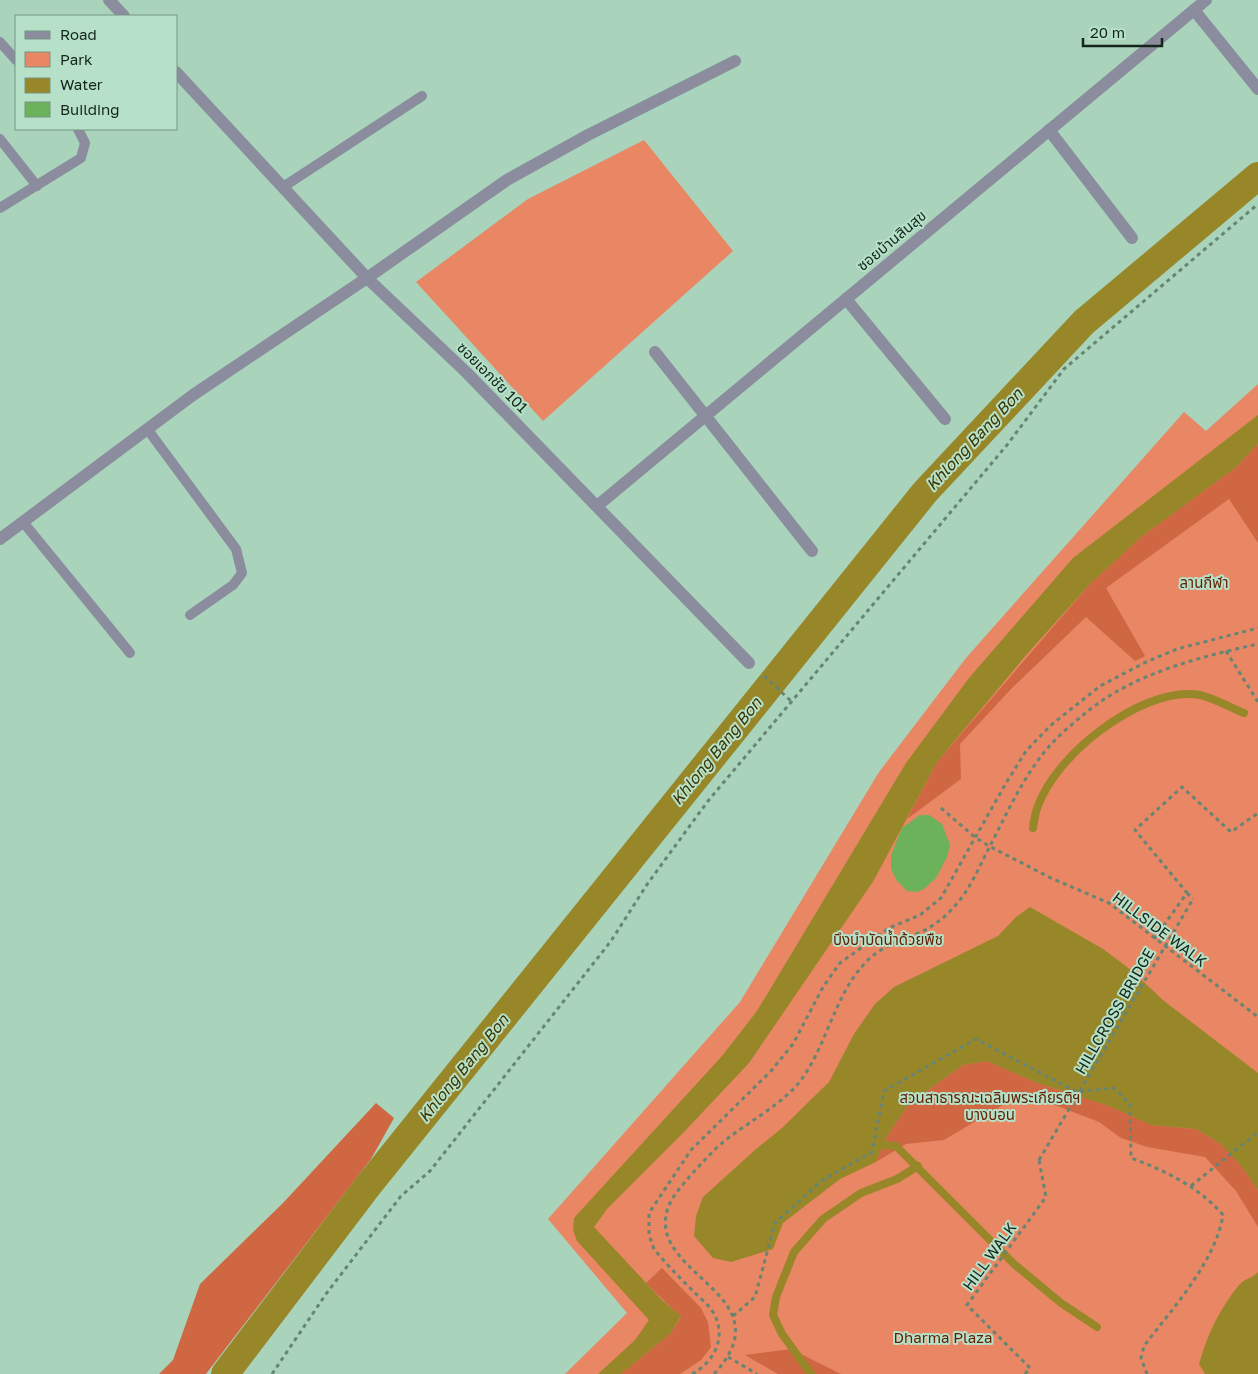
<svg xmlns="http://www.w3.org/2000/svg" width="1258" height="1374" font-family="'Golos Text','Noto Sans Thai',sans-serif">
	<style>
		.green { fill: #e98664 }
		.forest { fill: #cf6743 }
		.water { fill: #978729 }
		.lines { fill: none; stroke-linecap: round; stroke-linejoin: round }
		.stream { stroke: #978729; stroke-width: 8 }
		.canal { stroke: #978729; stroke-width: 28 }
		.building { fill: #6bb25a }
		.path { stroke: #668574; stroke-width: 3; stroke-dasharray: 4 4; stroke-linecap: butt }
		.service { stroke: #8b8d9e; stroke-width: 10 }
		.minor { stroke: #8b8d9e; stroke-width: 12 }
		.path-bridge { stroke: #668574; stroke-width: 3; stroke-dasharray: 4 4; stroke-linecap: butt }
		.labels { text-anchor: middle; dominant-baseline: central; stroke-width: 4; stroke-linejoin: round; paint-order: stroke }
		.street-label { font-size: 15px; fill: #14251c; stroke: #b6e1c8 }
		.park-label { font-size: 15px; fill: #611f04; stroke: #b6e1c8 }
		.water-label { font-size: 16px; font-style: italic; fill: #3b3300; stroke: #b6e1c8 }
	</style>
	<rect width="100%" height="100%" fill="#a9d4bb"/>
	<g class="green">
		<path d="M644,140L733,251L543,421L416,282L528,199Z"/>
		<path d="M1258,384V1374H565L627,1313L548,1219L740,1002L879,772L966,658L1184,412L1206,431Z"/>
	</g>
	<g class="forest">
		<path d="M1258,444V543L1229,499L1106,588L1145,656L1135,661L1086,617L1011,689L960,744L961,779L907,819L937,762L1090,584L1141,537L1235,468Z"/>
		<path d="M987,1061L1037,1083L1109,1106L1151,1125L1196,1129L1221,1144L1242,1167L1258,1190V1227L1236,1191L1205,1157L1147,1147L1121,1138L1099,1122L1026,1094L1003,1105L944,1140L906,1144L876,1162L887,1136L909,1104L963,1065Z"/>
		<path d="M376,1103L394,1118L371,1159L206,1374H159L173,1360L200,1284L283,1203Z"/>
		<path d="M662,1268L701,1308L708,1322L711,1347L701,1360L680,1374H621L671,1333L681,1317L646,1283Z"/>
		<path d="M791,1349L841,1374H778L745,1355Z"/>
	</g>
	<g class="water">
		<path d="M1258,415V444L1235,468L1141,537L1090,584L1028,653L937,762L874,880L749,1063L684,1132L607,1209L594,1227L662,1300L681,1316L671,1333L621,1374H598L635,1340L649,1320L577,1241L573,1230L574,1218L722,1056L757,1011L906,763L969,678L1073,558Z"/>
		<path d="M1030,907L1103,949L1131,970L1164,1001L1258,1073V1190L1242,1167L1221,1144L1196,1129L1151,1125L1109,1106L1037,1083L987,1061L963,1065L909,1104L887,1136L876,1162L840,1179L783,1223L773,1249L731,1262L713,1258L694,1236L696,1216L703,1197L756,1149L782,1128L829,1082L854,1034L875,1004L894,987L998,936L1016,917Z"/>
		<path d="M1258,1272V1374H1205L1199,1364C1207,1335 1220,1308 1239,1285C1244,1279 1253,1278 1258,1272Z"/>
	</g>
	<g class="lines">
		<g class="stream">
			<path d="M1033,828C1034,821 1035,813 1038,806C1056,755 1136,692 1191,694C1207,694 1229,707 1244,713"/>
			<path d="M883,1145L896,1146L1014,1264L1061,1303L1097,1327"/>
			<path d="M811,1374L782,1334L773,1315L776,1297L794,1252L823,1219L861,1193L897,1179L918,1166"/>
		</g>
		<path class="canal" d="M225,1374L367,1187L925,492L1084,322L1258,176"/>
	</g>
	<path class="building" d="M920,815H929L942,824L950,845L947,857L936,878L924,889L917,892L907,891L897,881L891,869V855L902,828Z"/>
	<g class="lines">
		<g class="path">
			<path d="M1226,651L1258,702"/>
			<path d="M764,676L791,701"/>
			<path d="M941,808L976,838L989,846L1051,878L1109,903L1258,1017"/>
			<path d="M1187,893L1193,899"/>
			<path d="M1154,939L1187,893L1135,830L1182,787L1231,832L1258,813"/>
			<path d="M1191,1186L1258,1132"/>
			<path d="M733,1316L755,1297L775,1223L821,1181L872,1152L884,1091L976,1039L1077,1092L1114,1088L1130,1104L1131,1158C1166,1171 1199,1187 1223,1215C1216,1261 1172,1309 1144,1346L1141,1358L1147,1374"/>
			<path d="M728,1357L757,1374"/>
			<path d="M272,1374L326,1294L401,1196L430,1171L611,941L648,883L708,801L1007,445L1064,369L1258,204"/>
			<path d="M692,1374C716,1361 727,1335 713,1312C708,1304 700,1298 694,1292C680,1278 666,1264 654,1249L649,1235V1213L691,1150L771,1071L793,1044L823,987L840,963L889,928L920,915L941,898L1006,783L1026,751L1050,726L1100,686L1146,662L1177,649L1258,628"/>
			<path d="M714,1374C787,1295 649,1276 667,1211C671,1197 681,1187 690,1176C702,1163 713,1150 727,1139C750,1121 784,1103 801,1080C828,1043 835,993 867,961C886,941 915,939 936,923C947,916 958,903 965,893C975,878 982,861 990,846C1006,815 1021,782 1042,755C1055,738 1072,724 1088,711C1135,673 1200,657 1258,644"/>
			<path d="M1025,1374L1030,1368L967,1305L1046,1197L1039,1160"/>
		</g>
		<g class="service">
			<path d="M0,42L16,60"/>
			<path d="M0,139L37,186"/>
			<path d="M283,187L422,96"/>
			<path d="M0,208L81,158L85,143L78,129"/>
			<path d="M148,430L236,549L242,573L233,585L190,615"/>
			<path d="M23,522L130,653"/>
		</g>
		<g class="minor">
			<path d="M109,0L124,16"/>
			<path d="M1194,10L1258,89"/>
			<path d="M176,72L367,278L467,373L749,663"/>
			<path d="M1049,130L1132,238"/>
			<path d="M846,299L945,419"/>
			<path d="M655,352L812,551"/>
			<path d="M597,506L1206,0"/>
			<path d="M0,539L193,395L367,278L507,180L588,135L735,61"/>
		</g>
		<path class="path-bridge" d="M1039,1160L1193,899"/>
	</g>
	<g class="labels">
		<g class="street-label">
			<text transform="translate(891 240) rotate(-40)">ซอยบ้านสินสุข</text>
			<text transform="translate(493 377) rotate(45)">ซอยเอกชัย 101</text>
			<text transform="translate(1160 929) rotate(37)">HILLSIDE WALK</text>
			<text transform="translate(1114 1011) rotate(-60)">HILLCROSS BRIDGE</text>
			<text transform="translate(989 1256) rotate(-54)">HILL WALK</text>
		</g>
		<g class="park-label">
			<text x="1204" y="582">ลานกีฬา</text>
			<text x="888" y="939">บึงบำบัดน้ำด้วยพืช</text>
			<text x="990" y="1097">สวนสาธารณะเฉลิมพระเกียรติฯ<tspan x="990" dy="17">บางบอน</tspan></text>
			<text x="943" y="1337">Dharma Plaza</text>
		</g>
		<g class="water-label">
			<text transform="translate(974 439) rotate(-47)">Khlong Bang Bon</text>
			<text transform="translate(716 751) rotate(-51)">Khlong Bang Bon</text>
			<text transform="translate(463 1068) rotate(-51)">Khlong Bang Bon</text>
		</g>
	</g>
	<rect x="15" y="15" width="162" height="115" fill="#b6e1c8" stroke="#759683"/>
	<rect x="25" y="31" width="25" height="8" fill="#8b8d9e" stroke="#759683"/>
	<text x="60" y="40" font-size="15" fill="#14251c">Road</text>
	<rect x="25" y="52" width="25" height="15" fill="#e98664" stroke="#759683"/>
	<text x="60" y="65" font-size="15" fill="#14251c">Park</text>
	<rect x="25" y="78" width="25" height="15" fill="#978729" stroke="#759683"/>
	<text x="60" y="90" font-size="15" fill="#14251c">Water</text>
	<rect x="25" y="102" width="25" height="15" fill="#6bb25a" stroke="#759683"/>
	<text x="60" y="115" font-size="15" fill="#14251c">Building</text>
	<path d="M1083 38v8h79v-8" fill="none" stroke="#14251c" stroke-width="2.5"/>
	<text x="1090" y="38" font-size="15" fill="#14251c" stroke="#b6e1c8" stroke-width="4" paint-order="stroke">20 m</text>
</svg>
